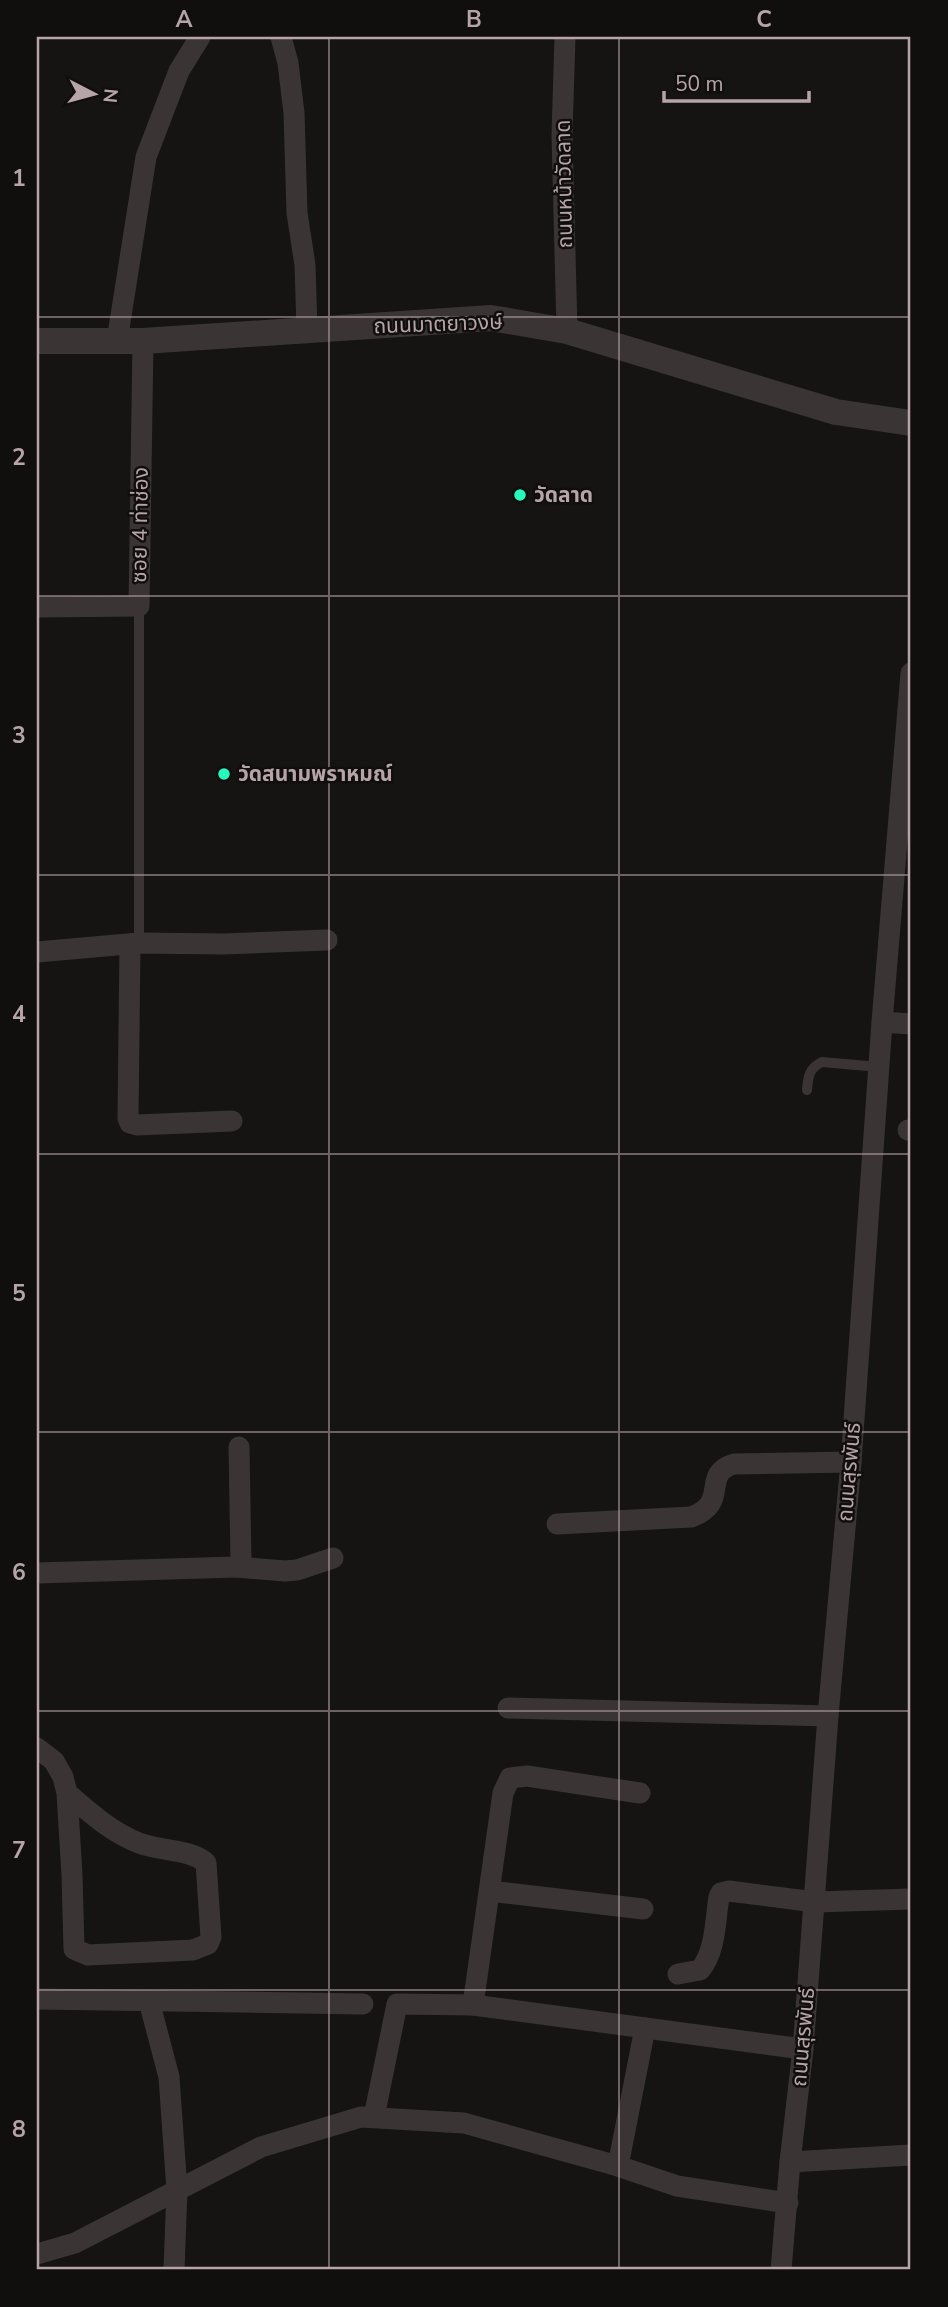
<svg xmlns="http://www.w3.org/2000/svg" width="948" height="2307" font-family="'Nunito Sans','Noto Sans Thai',sans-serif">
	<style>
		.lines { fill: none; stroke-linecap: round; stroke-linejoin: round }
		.service { stroke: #3b3435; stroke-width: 10 }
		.minor { stroke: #3b3435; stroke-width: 21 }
		.tertiary { stroke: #3b3435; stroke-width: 26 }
		.grid { fill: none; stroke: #b6a4a9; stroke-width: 2; stroke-opacity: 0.55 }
		.poi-dot { fill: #26fbb9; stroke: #100f0e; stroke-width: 2.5 }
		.labels { text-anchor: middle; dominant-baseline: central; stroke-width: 5; stroke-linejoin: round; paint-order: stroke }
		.street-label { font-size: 21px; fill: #b6a4a9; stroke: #100f0e }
		.poi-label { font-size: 21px; font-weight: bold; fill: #b6a4a9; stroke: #100f0e; text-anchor: start }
		.neatline { fill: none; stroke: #b6a4a9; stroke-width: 2.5 }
		.grid-label { font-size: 23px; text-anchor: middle; font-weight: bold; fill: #b6a4a9 }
	</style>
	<rect width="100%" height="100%" fill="#151413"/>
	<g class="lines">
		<g class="service">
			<path d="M139,943V606"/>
			<path d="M807,1090C808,1077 809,1068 822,1062L879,1067"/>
		</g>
		<g class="minor">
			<path d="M281,37L288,63L294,113L297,213L305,265L307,330"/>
			<path d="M565,37L562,134L567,331"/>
			<path d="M117,341L146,157L179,71L200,37"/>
			<path d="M37,607L139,606L143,341"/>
			<path d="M130,944L128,1118L130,1123L137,1125L232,1121"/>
			<path d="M37,952L139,943L224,944L327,940"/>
			<path d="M882,1022L911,1024"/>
			<path d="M908,1130H911"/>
			<path d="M557,1524L691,1517C731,1503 700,1474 734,1464L851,1462"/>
			<path d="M236,1567L285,1571L297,1570L333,1558"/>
			<path d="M37,1573L236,1567L241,1562L239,1447"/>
			<path d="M508,1708L828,1716"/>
			<path d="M37,1748L54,1761L63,1777L67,1793L72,1875L74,1949L88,1955L193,1950L208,1944L211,1937L206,1863C191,1849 159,1851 139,1843C111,1832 89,1812 67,1793"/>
			<path d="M490,1891L643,1909"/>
			<path d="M678,1974L700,1970C716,1951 715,1921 719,1897L721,1893L729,1891L815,1902L911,1899"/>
			<path d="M37,1999L363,2004"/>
			<path d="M149,2001L169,2077L177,2190L174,2270"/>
			<path d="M473,2005L503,1793L510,1778L527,1776L640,1793"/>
			<path d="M374,2117L397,2004L473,2005L803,2049"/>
			<path d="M790,2162L911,2155"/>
			<path d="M618,2166L645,2028"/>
			<path d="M37,2254L75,2243L261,2147L361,2117L464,2123L618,2166L677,2186L788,2203"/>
			<path d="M781,2270L790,2162L803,2049L828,1716L851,1462L882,1022L911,673"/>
		</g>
		<path class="tertiary" d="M37,341H143L491,318L567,331L836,412L911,423"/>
	</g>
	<path class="grid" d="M329,37V2270M619,37V2270M37,317H911M37,596H911M37,875H911M37,1154H911M37,1432H911M37,1711H911M37,1990H911"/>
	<g class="poi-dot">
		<circle cx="520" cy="495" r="7"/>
		<circle cx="224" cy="774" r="7"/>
	</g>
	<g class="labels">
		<g class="street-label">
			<text transform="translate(564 184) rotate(-91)">ถนนหน้าวัดลาด</text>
			<text transform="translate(438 324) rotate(-2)">ถนนมาตยาวงษ์</text>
			<text transform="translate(140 525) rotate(-89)">ซอย 4 ท่าช่อง</text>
			<text transform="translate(849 1472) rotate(-85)">ถนนสุรพันธ์</text>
			<text transform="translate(803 2037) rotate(-85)">ถนนสุรพันธ์</text>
		</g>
		<g class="poi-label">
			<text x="534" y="495">วัดลาด</text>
			<text x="238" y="774">วัดสนามพราหมณ์</text>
		</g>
	</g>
	<rect width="948" height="2307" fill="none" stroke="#100f0e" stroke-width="77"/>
	<g transform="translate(94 94) rotate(96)" stroke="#100f0e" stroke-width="5" paint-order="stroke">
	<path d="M0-5L12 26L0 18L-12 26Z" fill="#b6a4a9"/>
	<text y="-10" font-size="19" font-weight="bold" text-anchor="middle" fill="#b6a4a9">N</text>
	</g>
	<path d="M664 91v10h145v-10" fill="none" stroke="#b6a4a9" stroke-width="3.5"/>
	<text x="675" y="91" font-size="21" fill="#b6a4a9" stroke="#100f0e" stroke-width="5" paint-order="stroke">50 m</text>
	<rect x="38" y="38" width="871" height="2230" class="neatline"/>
	<g class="grid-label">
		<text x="184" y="27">A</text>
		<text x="474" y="27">B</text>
		<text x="764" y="27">C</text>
		<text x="19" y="186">1</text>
		<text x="19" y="465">2</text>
		<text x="19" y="743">3</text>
		<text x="19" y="1022">4</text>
		<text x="19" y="1301">5</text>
		<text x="19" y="1580">6</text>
		<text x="19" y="1858">7</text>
		<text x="19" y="2137">8</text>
	</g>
</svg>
